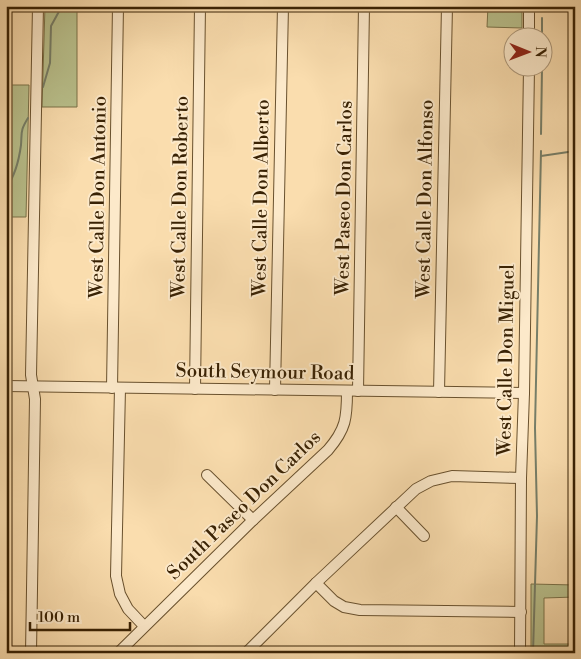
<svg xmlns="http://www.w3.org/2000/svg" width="581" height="659" font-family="'Libre Bodoni',serif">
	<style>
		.green { fill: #bac28e; stroke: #7a7249 }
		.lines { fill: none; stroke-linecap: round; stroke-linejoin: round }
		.stream { stroke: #767e68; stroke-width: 2 }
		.minor-casing { stroke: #69512e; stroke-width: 12 }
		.minor { stroke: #fce9ca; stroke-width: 10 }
		.labels { text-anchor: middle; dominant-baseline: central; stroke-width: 4; stroke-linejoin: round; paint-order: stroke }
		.street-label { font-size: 19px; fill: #392204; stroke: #fce9ca }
	</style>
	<rect width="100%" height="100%" fill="#faddae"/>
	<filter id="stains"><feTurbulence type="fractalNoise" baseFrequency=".004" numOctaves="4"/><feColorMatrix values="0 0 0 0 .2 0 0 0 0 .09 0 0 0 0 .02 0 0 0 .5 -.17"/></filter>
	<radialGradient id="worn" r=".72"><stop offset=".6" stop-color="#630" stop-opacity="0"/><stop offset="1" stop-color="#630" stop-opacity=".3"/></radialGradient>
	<g class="green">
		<path d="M45,6H77V107H42Z"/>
		<path d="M488,6H500L522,12V28L487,27Z"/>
		<path d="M6,85H29L26,217H6Z"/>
		<path d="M531,584L575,585V597L544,598V644H575V653H531Z"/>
	</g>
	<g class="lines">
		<g class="stream">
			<path d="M542,38V18"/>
			<path d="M43,87L50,63L51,26L62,6"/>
			<path d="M541,134L542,68"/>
			<path d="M541,156L575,151"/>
			<path d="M6,188C15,176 19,160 21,145C22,132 20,131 28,118"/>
			<path d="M533,649L575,650"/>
			<path d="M533,653L537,516L535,428L541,151"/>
		</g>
		<g class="minor-casing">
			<g id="minor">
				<path d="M529,38V6"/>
				<path d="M6,386L524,393"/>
				<path d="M112,388L118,6"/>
				<path d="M120,388L116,576L120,594L128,609L144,626"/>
				<path d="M195,389L200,6"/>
				<path d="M275,390L283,6"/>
				<path d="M358,391L364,6"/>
				<path d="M439,392L447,6"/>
				<path d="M207,475L253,520"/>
				<path d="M396,507L424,536"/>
				<path d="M316,583L334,601L344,607L360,610L521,612"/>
				<path d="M31,653L35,399L31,375L38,6"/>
				<path d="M118,653L253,520L328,450C346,429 347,418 347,391"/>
				<path d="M246,653L316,583L416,489L431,481L452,476L521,478"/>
				<path d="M520,653L521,478L524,393L529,68"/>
			</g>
		</g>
		<use href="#minor" class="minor"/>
	</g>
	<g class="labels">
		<g class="street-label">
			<text transform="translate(98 197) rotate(-89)">West Calle Don Antonio</text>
			<text transform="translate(180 197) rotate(-89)">West Calle Don Roberto</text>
			<text transform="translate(261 198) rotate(-89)">West Calle Don Alberto</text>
			<text transform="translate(344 198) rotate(-89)">West Paseo Don Carlos</text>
			<text transform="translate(425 199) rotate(-89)">West Calle Don Alfonso</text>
			<text transform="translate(506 360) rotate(-89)">West Calle Don Miguel</text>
			<text transform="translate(265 372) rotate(1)">South Seymour Road</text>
			<text transform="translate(244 505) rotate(-44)">South Paseo Don Carlos</text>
		</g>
	</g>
	<rect width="581" height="659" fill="none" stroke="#faddae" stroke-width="25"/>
	<rect x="8" y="8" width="566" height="644" fill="none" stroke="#392204" stroke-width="2.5"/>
	<rect x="12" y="12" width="556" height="634" fill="none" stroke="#392204"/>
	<g transform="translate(528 52) rotate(91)"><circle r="24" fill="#fce9ca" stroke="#ae997b"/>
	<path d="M0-4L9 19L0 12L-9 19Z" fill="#8f2418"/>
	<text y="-8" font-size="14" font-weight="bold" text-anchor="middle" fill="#392204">N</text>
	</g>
	<path d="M30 622v8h100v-8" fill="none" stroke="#392204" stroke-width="2.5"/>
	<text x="38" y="622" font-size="15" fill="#392204" stroke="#fce9ca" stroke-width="4" paint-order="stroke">100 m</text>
	<rect width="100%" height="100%" filter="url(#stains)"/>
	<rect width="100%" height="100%" fill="url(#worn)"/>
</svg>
